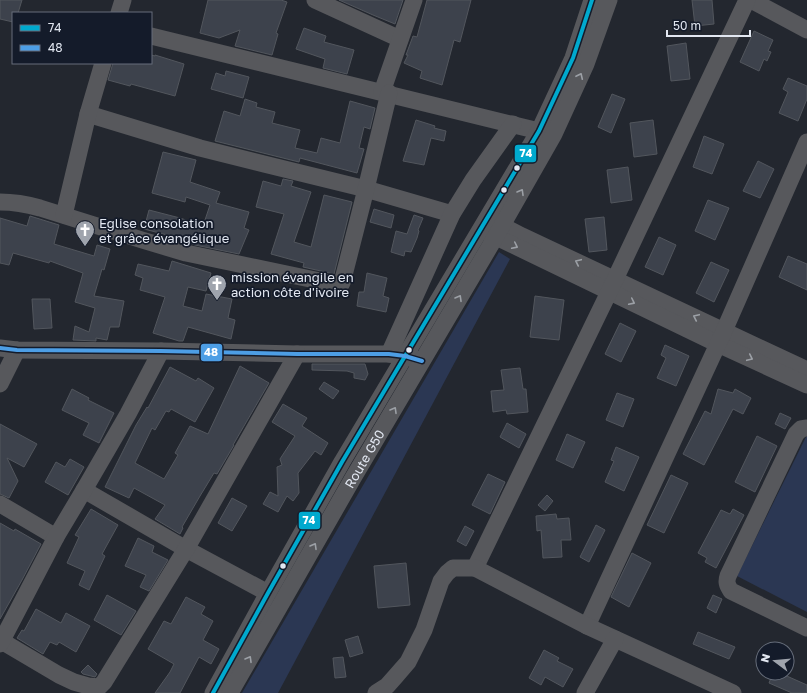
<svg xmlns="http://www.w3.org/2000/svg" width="807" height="693" font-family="'Golos Text',sans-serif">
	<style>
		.green { fill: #2b3753 }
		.building { fill: #3d424c; stroke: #52565d }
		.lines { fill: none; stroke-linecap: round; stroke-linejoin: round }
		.minor { stroke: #57585c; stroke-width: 17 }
		.bus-1-casing { stroke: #141b2a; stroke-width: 7 }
		.bus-2-casing { stroke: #141b2a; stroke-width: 7 }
		.bus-1 { stroke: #00a9ce; stroke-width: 4 }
		.bus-2 { stroke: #4d9ee5; stroke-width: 4 }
		.oneway { stroke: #9ca0a6 }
		.bus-dot { fill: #e2e7f1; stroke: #141b2a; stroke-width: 1.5 }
		.labels { text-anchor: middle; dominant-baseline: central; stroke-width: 3.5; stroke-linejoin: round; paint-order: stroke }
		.poi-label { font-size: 13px; fill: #e2e7f1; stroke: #141b2a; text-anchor: start }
		.street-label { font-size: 13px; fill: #e2e7f1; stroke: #141b2a }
		.line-badge { stroke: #141b2a; stroke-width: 1.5 }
		.badge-label { font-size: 11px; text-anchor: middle; font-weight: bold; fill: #fff }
	</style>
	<rect width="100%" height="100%" fill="#23272f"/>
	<g class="green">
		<path d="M499,252L510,259L278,693H242Z"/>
		<path d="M806,437H807V612L737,576Z"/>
	</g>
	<g class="building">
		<path d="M0,0H22L18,13H13V22L0,19Z"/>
		<path d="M208,0H281L287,2L276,33L278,34L272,55L235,46L240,30L219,38L200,33Z"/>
		<path d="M339,0H403L395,24L373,15Z"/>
		<path d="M427,0H471L460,42L454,40L442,85L420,78L422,71L404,63L408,55H406L413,36L417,37Z"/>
		<path d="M692,0H712L714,24L695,26Z"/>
		<path d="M304,28L326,36L324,42L354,50L347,74L323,68L325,59L296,49Z"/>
		<path d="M754,31L773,40L768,51L771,52L767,61L764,59L759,71L740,62Z"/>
		<path d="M686,43L690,79L671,81L667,46Z"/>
		<path d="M151,55L155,56V55L184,64L175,96L131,84L130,86L108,80L113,63H151Z"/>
		<path d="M226,71L249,77L243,98L211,89L216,73L225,76Z"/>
		<path d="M788,78L807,86V99L798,121L779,113L788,92L783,89Z"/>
		<path d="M612,94L625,99L611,133L598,127Z"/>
		<path d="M245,99L257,103L256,107L275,112L272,123L300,130L295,148L317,153L321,138L340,143L350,101L375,108L370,129L364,127L359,148L364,149L357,173L300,158L299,162L215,141L224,111L240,116Z"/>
		<path d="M416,120L435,126L434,128L446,131L444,141L431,138L424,165L403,161Z"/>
		<path d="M653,120L657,154L634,157L630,123Z"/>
		<path d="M704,136L724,144L712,174L693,167Z"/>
		<path d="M163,152L196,160L190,182L220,192L216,203L249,212L244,228L249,230L239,254L195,245L175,237L144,229L149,210L180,218L203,226L210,205L186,197L185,202L152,193Z"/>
		<path d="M758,161L774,169L760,198L743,191Z"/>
		<path d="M628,167L632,200L611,203L607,170Z"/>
		<path d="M283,179L293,181L291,186L311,192L294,242L311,247L324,195L352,202L334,274L303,267L304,263L271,254L284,214L256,207L263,181L281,186Z"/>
		<path d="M708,200L729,208L715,240L695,231Z"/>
		<path d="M374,209L394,215L391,228L370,222Z"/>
		<path d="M414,215L423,218L418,230L419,231L417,238L411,252L405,251L404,256L391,252L396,231L407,234Z"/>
		<path d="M30,216L59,225L54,244L94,256L97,245L110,249L104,270L102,269L94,296L124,301L119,327H110L107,340L96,338V341L73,340L75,326L89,332L95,308L75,302L83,273L50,261L49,263L13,253L9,265L0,263V218L27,226Z"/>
		<path d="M604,217L607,250L589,252L585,219Z"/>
		<path d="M659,237L676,245L663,275L645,267Z"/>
		<path d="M788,256L807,264V290L779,277Z"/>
		<path d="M172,261L211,273L206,291L188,287L183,306L202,311L206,294L232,299L228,318L235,320L231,339L188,327L183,341H179L153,333L165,297L140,290L143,278L135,275L138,264L169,271Z"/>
		<path d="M711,262L729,270L714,302L696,293Z"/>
		<path d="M367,273L387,278L383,296L389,298L386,312L357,306L359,292H364Z"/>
		<path d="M535,296L564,300L559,340L530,337Z"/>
		<path d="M32,299H50L52,328L34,329Z"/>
		<path d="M620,323L636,331L621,362L605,354Z"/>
		<path d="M665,345L689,356L676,386L657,378L666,358L661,355Z"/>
		<path d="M312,364H365L368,374L365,380L354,378V373L347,371L312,370Z"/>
		<path d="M240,366L269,383L244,426L233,445H234L217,474L214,473L200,496L182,527L183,528L180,534L155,519L165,505L134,488L129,498L105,487L136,425L147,407L148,408L170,367L196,381L198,378L214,388L195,422L171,409L169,412L166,411L155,430L152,428L135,463L164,479L178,455L175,453L190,426L208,434Z"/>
		<path d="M520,368L523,389H526L528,412L507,414L506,410L493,412L491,391L504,390L501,370Z"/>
		<path d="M324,382L339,391L333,399L319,389Z"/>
		<path d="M72,389L89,398L88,400L114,413L99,443L83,435L89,423L62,410Z"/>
		<path d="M718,389L733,393L735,389L751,398L743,414L733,409L704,465L683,454L705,411L711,414Z"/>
		<path d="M617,393L634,399L623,427L606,420Z"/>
		<path d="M283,404L307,418L302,426L328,443L321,455L315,451L298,473L299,493L293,501L287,496L278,512L263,504L270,492L278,496L277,467L282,465L280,459L295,436L272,422Z"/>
		<path d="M780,413L791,418L785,429L775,424Z"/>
		<path d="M507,423L526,434L519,448L500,437Z"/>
		<path d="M0,424L37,444L24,467L7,458L18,481L9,498L0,494Z"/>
		<path d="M567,434L585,442L573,468L556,460Z"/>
		<path d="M757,436L777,446L755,492L735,482Z"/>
		<path d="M616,447L639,457L624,491L605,482L614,461L611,460Z"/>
		<path d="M70,459L84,467L68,495L45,482L56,462L65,467Z"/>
		<path d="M488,474L505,482L490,514L472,505Z"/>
		<path d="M671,475L688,483L664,533L647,525Z"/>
		<path d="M547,495L553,501L545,511L538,505Z"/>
		<path d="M232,498L247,506L232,531L218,523Z"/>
		<path d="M91,509L118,525L102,554L105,556L89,590L79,585L85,571L67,563L79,537L75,535Z"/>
		<path d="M733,509L744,515L716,568L705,562L707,558L698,553L721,510L730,514Z"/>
		<path d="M556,514L557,519L569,518L571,540H561L562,557L543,558L541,530L537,531L536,516Z"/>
		<path d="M0,523L14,531L15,529L41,544L22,580L0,619Z"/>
		<path d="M596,525L605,530L589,562L580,557Z"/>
		<path d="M465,526L474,531L466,546L457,541Z"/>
		<path d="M138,538L154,546L152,552L168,560L149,591L140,587L146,575L125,566Z"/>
		<path d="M632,553L651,563L629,607L611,597Z"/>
		<path d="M406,563L410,605L378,608L374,566Z"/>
		<path d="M107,595L136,611L121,635L94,620Z"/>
		<path d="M713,595L722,599L716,613L707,608Z"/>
		<path d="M186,597L205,607L201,614L213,621L203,640L219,649L211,664L199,657L180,693H155L170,672L174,664L148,649L164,621L171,624Z"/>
		<path d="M36,609L61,623L66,613L90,626L76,652L59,642L57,645L50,642L43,654L17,638L22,630L24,631Z"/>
		<path d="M698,632L735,647L729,659L693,644Z"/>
		<path d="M358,636L363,653L350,657L345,640Z"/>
		<path d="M544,650L559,658L557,661L573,669L563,687L545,677L541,685L529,678Z"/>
		<path d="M343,657L346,677L335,678L333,658Z"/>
		<path d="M88,665L97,674L95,677L83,674L81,672Z"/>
		<path d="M773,673H780L807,685V693H792L769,683Z"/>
	</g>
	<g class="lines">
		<g class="minor">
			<path d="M315,0L400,39"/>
			<path d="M751,0L807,30"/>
			<path d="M119,13L123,0"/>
			<path d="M151,36L539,131"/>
			<path d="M382,92L414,0"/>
			<path d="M88,114L200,148L264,164L366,189L452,214"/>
			<path d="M0,202C14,202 26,204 40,208L142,240L186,253L339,285L342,283L366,189L389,93"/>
			<path d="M64,215L88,114L103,63"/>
			<path d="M491,220L522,236L807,370"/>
			<path d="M486,232L718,344L807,385"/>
			<path d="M0,348L17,350L161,351L297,354H389L405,356L415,359"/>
			<path d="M389,354L452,214L473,180L513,124"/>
			<path d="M0,384L17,350"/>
			<path d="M807,428L801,429L796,434L728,576C726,582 727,585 731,591L807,628"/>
			<path d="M84,490L186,549L268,593"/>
			<path d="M0,504L56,537"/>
			<path d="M475,568L609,292L747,0"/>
			<path d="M587,626L724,331L807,142"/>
			<path d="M0,640L59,675L74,682L88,686L99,687L104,682L186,549L297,354"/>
			<path d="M0,644L56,537L84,490L128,414L161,351"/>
			<path d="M213,693L268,593L342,462L539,131L573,58L592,0"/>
			<path id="s1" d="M230,693L353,478L496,236L554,134L586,64L609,0"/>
			<path d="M376,693L387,686L395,677L408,662L424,630L441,581L447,573L453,568H475L587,626L733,693"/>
			<path d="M585,693L615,639"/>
		</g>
		<g class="bus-1-casing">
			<path id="bus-1" d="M213,693L268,593L342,462L539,131L573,58L592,0"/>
		</g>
		<g class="bus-2-casing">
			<path id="bus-2" d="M0,348L17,350L161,351L297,354H389L405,356L422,361"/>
		</g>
		<use href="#bus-1" class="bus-1"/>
		<use href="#bus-2" class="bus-2"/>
	</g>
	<defs><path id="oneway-chevron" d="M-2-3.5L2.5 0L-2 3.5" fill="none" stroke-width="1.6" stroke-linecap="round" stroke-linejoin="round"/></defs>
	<g class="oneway">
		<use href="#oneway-chevron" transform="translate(580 76) rotate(-65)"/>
		<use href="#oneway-chevron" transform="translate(521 192) rotate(-60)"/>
		<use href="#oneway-chevron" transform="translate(515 246) rotate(26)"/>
		<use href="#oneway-chevron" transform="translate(578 262) rotate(-155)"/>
		<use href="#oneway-chevron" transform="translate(459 298) rotate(-60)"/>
		<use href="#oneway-chevron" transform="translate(632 302) rotate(26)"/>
		<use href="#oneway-chevron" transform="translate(696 317) rotate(-155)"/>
		<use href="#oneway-chevron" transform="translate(750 358) rotate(25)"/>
		<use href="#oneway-chevron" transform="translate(394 410) rotate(-60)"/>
		<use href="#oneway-chevron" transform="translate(314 546) rotate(-60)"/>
		<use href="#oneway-chevron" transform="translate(249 659) rotate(-60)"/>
	</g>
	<defs>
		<g id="church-pin" transform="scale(1)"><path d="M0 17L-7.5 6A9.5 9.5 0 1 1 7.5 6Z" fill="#9fa4ad" stroke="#141b2a"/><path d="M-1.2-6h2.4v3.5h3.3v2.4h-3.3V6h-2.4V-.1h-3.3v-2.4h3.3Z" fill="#fff"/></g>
	</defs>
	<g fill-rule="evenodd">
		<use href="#church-pin" x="85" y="230"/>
		<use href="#church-pin" x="217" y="284"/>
	</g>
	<g class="bus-dot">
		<circle cx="517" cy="168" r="3.5"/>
		<circle cx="504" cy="190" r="3.5"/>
		<circle cx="409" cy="350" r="3.5"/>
		<circle cx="283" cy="566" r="3.5"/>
	</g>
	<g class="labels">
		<g class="poi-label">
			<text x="99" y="223">Eglise consolation<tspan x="99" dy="15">et grâce évangélique</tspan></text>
			<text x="231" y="277">mission évangile en<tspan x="231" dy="15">action côte d'ivoire</tspan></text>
		</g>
		<g class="street-label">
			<text stroke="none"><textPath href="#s1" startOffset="270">Route G50</textPath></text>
		</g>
	</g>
	<g class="line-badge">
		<rect x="514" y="144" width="23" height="19" rx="4" fill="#00a9ce"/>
		<rect x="200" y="343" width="23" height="19" rx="4" fill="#4d9ee5"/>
		<rect x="298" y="511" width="23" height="19" rx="4" fill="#00a9ce"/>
	</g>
	<g class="badge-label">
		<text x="526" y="157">74</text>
		<text x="211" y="356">48</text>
		<text x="309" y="524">74</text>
	</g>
	<rect x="12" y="12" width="140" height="52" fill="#141b2a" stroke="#666d7a"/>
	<rect x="20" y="25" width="20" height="6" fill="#00a9ce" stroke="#666d7a"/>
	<text x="48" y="32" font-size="12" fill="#e2e7f1">74</text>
	<rect x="20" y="45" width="20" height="6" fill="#4d9ee5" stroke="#666d7a"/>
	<text x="48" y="52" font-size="12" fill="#e2e7f1">48</text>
	<g transform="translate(775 661) rotate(286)"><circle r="19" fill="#141b2a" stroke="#666d7a"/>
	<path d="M0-3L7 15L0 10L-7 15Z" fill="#9fa4ad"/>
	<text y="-6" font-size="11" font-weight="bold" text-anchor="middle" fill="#e2e7f1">N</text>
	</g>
	<path d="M667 30v6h83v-6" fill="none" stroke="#e2e7f1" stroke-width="2"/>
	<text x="673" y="30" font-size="12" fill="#e2e7f1" stroke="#141b2a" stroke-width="3" paint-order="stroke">50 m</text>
</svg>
